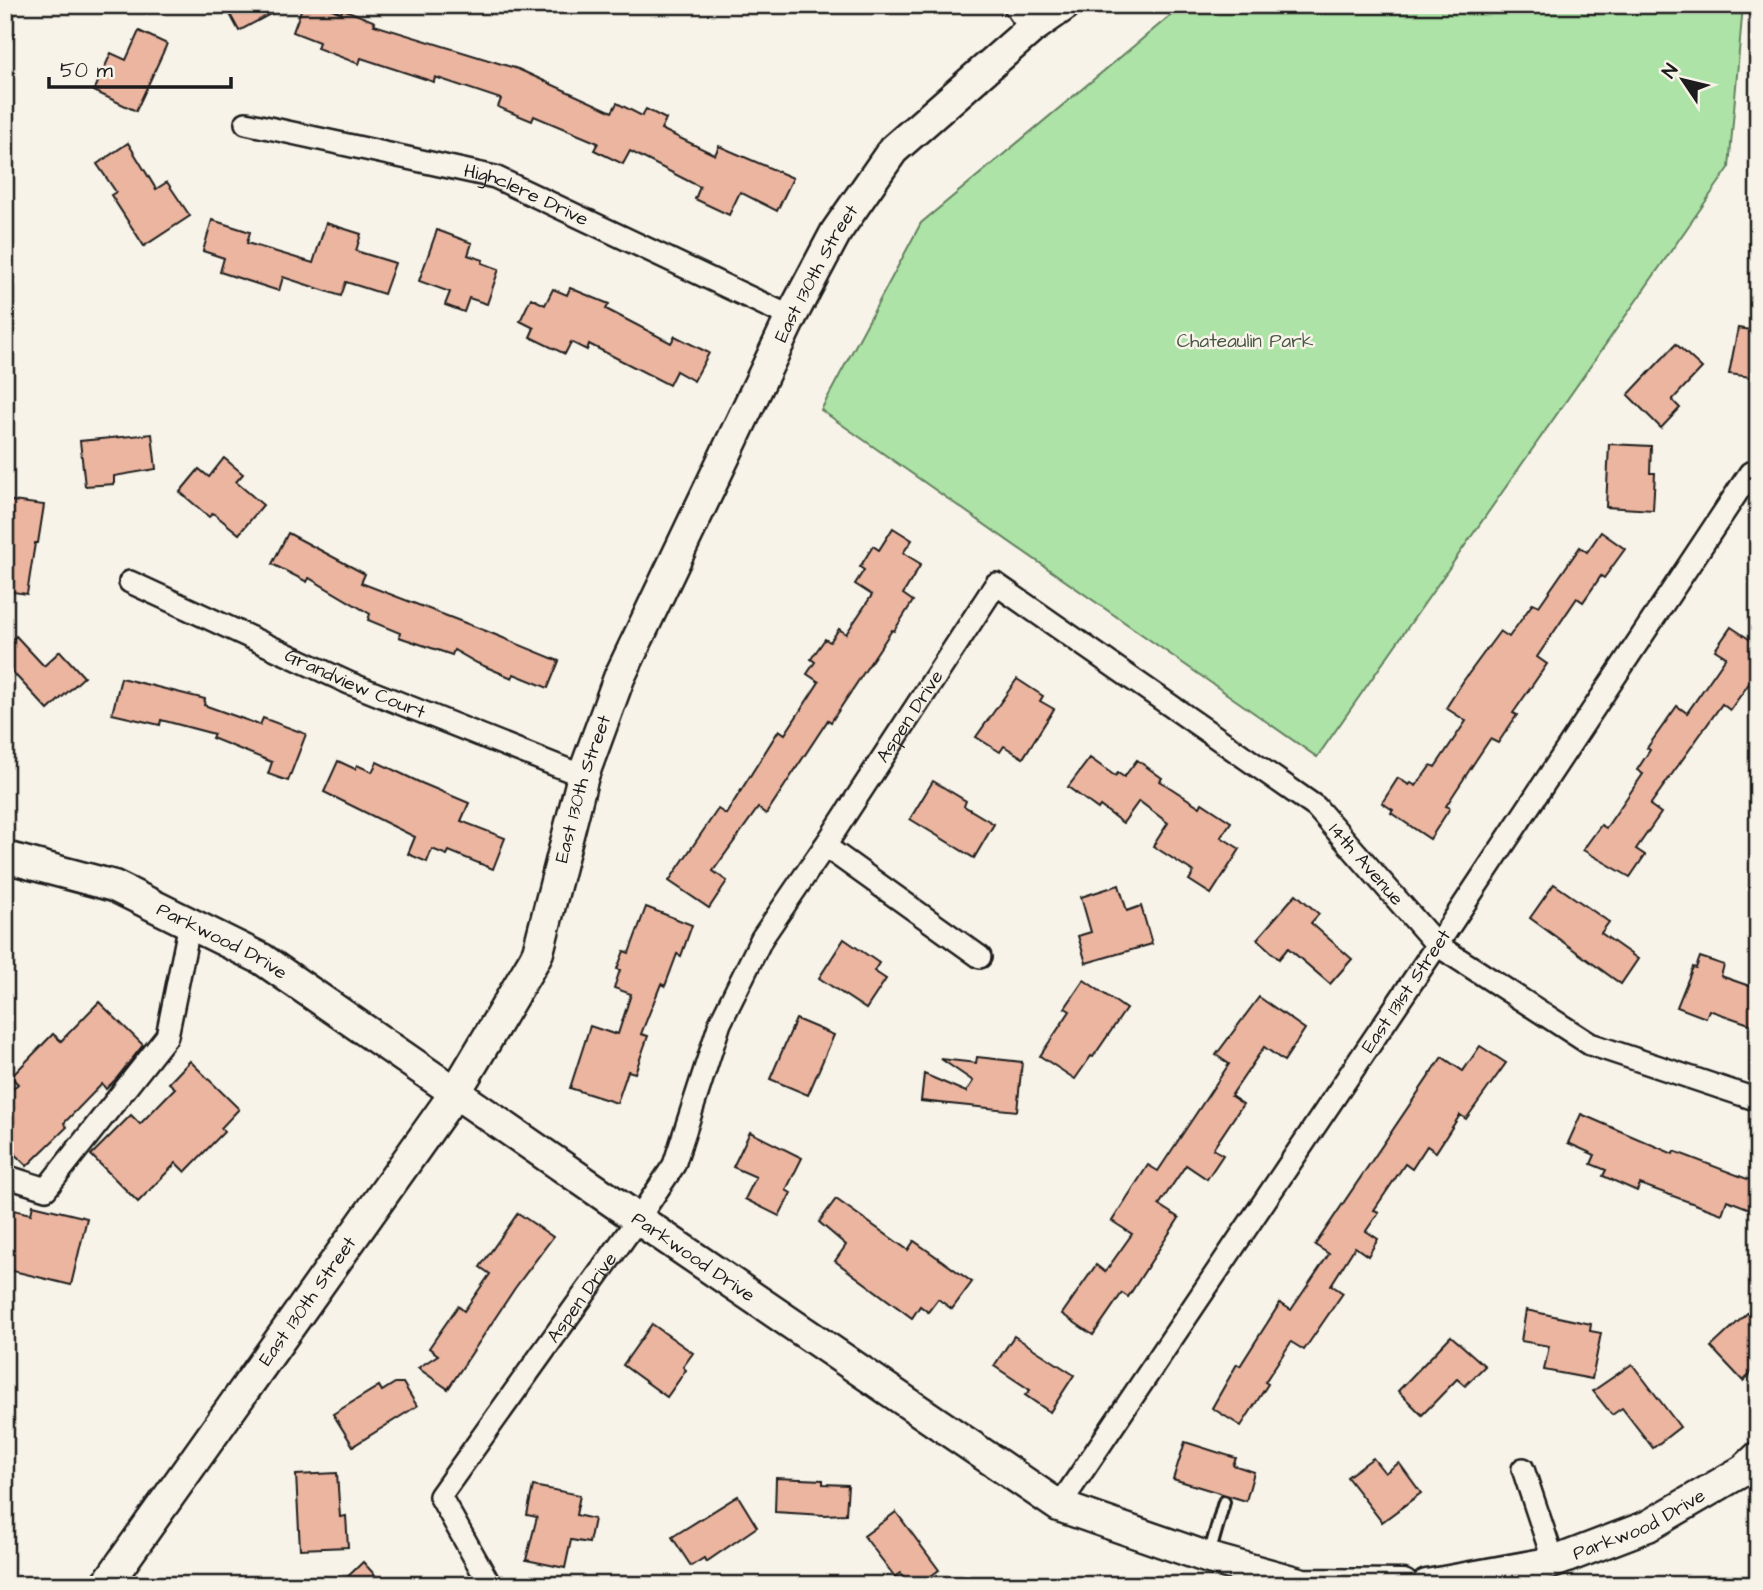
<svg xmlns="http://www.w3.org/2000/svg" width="1763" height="1590" font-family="'Architects Daughter',sans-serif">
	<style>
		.green { fill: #ade3a6; stroke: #648061; stroke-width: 2 }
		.building { fill: #ebb5a0; stroke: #1c1c1c; stroke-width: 2 }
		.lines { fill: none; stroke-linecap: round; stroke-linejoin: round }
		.lane-casing { stroke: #1c1c1c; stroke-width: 16 }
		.street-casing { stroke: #1c1c1c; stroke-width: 26 }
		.secondary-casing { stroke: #1c1c1c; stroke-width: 35 }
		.lane { stroke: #f7f3e8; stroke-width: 10 }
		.street { stroke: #f7f3e8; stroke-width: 21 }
		.secondary { stroke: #f7f3e8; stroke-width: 30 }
		.labels { text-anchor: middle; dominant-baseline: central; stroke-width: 5; stroke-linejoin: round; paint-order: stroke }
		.street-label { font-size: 19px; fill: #1c1c1c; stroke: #f7f3e8 }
		.park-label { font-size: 19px; fill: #485845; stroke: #f7f3e8 }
	</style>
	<rect width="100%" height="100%" fill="#f7f3e8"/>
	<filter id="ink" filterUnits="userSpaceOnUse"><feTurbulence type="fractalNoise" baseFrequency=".0143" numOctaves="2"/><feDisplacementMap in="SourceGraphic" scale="14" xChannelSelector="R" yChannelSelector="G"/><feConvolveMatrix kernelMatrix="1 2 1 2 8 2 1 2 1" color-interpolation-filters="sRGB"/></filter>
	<g filter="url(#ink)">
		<path class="green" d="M1183,5H1743L1729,168L1317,757L821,410L921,223Z"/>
		<g class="building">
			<path d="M225,5H287L239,31Z"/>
			<path d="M303,5H322L341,13L343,9L373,21L375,23L374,25L518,69L612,112L617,103L642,116L646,109L666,119L661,129L715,155L719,146L793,178L777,211L740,192L729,215L695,199L700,187L630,151L623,164L594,150L598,143L534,116L532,121L498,107L501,99L435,77L434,82L361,58L359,64L317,48L319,42L293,32Z"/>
			<path d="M139,31L167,44L136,111L94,91L111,53L126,60Z"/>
			<path d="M128,143L156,189L167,182L190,216L144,246L111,195L116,192L97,164Z"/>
			<path d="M212,220L250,232L247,243L313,263L326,223L361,234L356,251L395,263L384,294L346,282L341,296L283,277L279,291L220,272L224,258L203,251Z"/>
			<path d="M437,230L472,243L468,255L483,260L482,263L499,269L487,304L469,298L464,312L445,305L450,292L419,281Z"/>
			<path d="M570,288L609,304L606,309L671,343L675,336L709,353L694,381L676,371L669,385L589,344L587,350L571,342L565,354L530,337L534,328L520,321L531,298L545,305L553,289L567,295Z"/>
			<path d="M1738,328L1758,331V378L1729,374Z"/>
			<path d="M1676,344L1702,368L1672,400L1680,408L1661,428L1628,395Z"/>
			<path d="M152,434L156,469L114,476V484L85,486L80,441Z"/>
			<path d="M1609,444L1651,446L1650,473H1655L1653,510L1606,507Z"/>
			<path d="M224,458L243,474L236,482L263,505L239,534L213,513L209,517L180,492L199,469L209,477Z"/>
			<path d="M5,500L44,505L38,543H35L27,594L5,591Z"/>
			<path d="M893,528L912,540L903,553L921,564L903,594L913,601L894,631L892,630L831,722L828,720L766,814L758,808L713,871L727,881L709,908L669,881L718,809L726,814L779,730L785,734L819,682L807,674L815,662L811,659L825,639L830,642L839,629L846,634L872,595L855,584L864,570L860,567L873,546L879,550Z"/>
			<path d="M1601,532L1625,549L1604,578L1601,576L1583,602L1577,598L1537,657L1547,664L1513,713L1517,715L1498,743L1490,739L1476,760L1446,806L1450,808L1430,839L1391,813L1393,810L1382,803L1398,778L1409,785L1411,783L1416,786L1431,765L1435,767L1466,721L1446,708L1464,680L1500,631L1509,637L1533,603L1539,606L1580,547L1587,552Z"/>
			<path d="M288,533L365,574L361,583L486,631L559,661L548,688L514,674L512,678L477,663L454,650L452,655L399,637L400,633L368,620L370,614L309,578L307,582L272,564Z"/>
			<path d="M1731,627L1758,645V671L1730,710L1722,704L1650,805L1661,813L1636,849L1645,855L1630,877L1583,850L1601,825L1606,828L1643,774L1637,770L1650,750L1647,748L1677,706L1687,713L1726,657L1715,650Z"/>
			<path d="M16,636L44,666L60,651L84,677L48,710L5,664V646Z"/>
			<path d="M121,678L205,699L204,705L260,725L263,718L306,734L288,781L268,774L272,762L212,738L214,734L161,720L160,725L112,714Z"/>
			<path d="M1017,679L1043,696L1040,701L1054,709L1023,758L1004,746L1000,752L976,737Z"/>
			<path d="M1090,758L1115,776L1118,773L1124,777L1137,760L1162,778L1160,781L1200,807L1202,803L1231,822L1221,837L1240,849L1211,894L1189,880L1194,872L1153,846L1168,823L1139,801L1123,823L1100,806L1098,809L1068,787Z"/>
			<path d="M338,761L355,769L357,765L372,772L377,762L419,782L469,803L461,821L505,838L493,869L449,851L447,855L432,849L427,862L408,854L415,837L324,792Z"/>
			<path d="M933,781L966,801L964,806L994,824L974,858L910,819Z"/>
			<path d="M1554,884L1609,922L1601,933L1638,959L1621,984L1530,918Z"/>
			<path d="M1119,885L1127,911L1141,906L1152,944L1086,963L1078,936L1091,932L1081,897Z"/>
			<path d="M1296,894L1319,914L1311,923L1352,959L1330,984L1288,948L1279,959L1257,939Z"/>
			<path d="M646,907L692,925L681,956L677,954L665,986L661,984L641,1034L648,1036L635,1073L628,1071L617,1103L570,1088L590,1026L614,1034L615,1033L618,1034L631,994L614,988L620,970L617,969L624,951L629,953Z"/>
			<path d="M844,939L879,963L874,971L886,979L866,1009L819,978Z"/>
			<path d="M1700,957L1724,965L1721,976L1758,989V1027L1709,1010L1706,1018L1677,1007L1693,967L1696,968Z"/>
			<path d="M1084,980L1126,1009L1093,1057L1091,1056L1075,1079L1040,1056L1070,1011L1065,1008Z"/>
			<path d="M1259,997L1305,1029L1284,1061L1264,1047L1231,1096L1243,1104L1213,1149L1223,1155L1207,1179L1186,1165L1159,1205L1179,1218L1128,1297L1122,1293L1093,1335L1062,1314L1096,1265L1105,1272L1132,1234L1112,1221L1148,1165L1158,1171L1229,1064L1216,1055Z"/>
			<path d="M99,1002L143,1045L116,1079L106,1089L102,1084L64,1123L67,1127L27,1166L5,1145V1096L18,1084L11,1077L53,1034L61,1041Z"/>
			<path d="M796,1019L834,1035L808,1095L770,1079Z"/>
			<path d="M1480,1046L1506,1063L1466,1119L1460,1115L1436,1152L1427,1146L1412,1169L1405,1164L1374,1210L1379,1212L1366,1231L1378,1239L1368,1256L1355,1247L1331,1285L1343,1293L1304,1350L1291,1342L1265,1382L1268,1384L1241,1426L1212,1408L1237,1364L1240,1366L1280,1303L1291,1310L1329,1254L1315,1245L1442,1057L1463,1071Z"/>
			<path d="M977,1057L1022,1062L1017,1111L921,1101L924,1074L966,1092L973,1081L941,1059L976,1063Z"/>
			<path d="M190,1061L239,1109L221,1128L224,1132L185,1172L176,1163L138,1202L91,1155L131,1115L140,1124L175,1088L169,1083Z"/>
			<path d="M1581,1114L1673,1154L1674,1151L1758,1183L1750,1209L1727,1200L1722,1214L1640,1184L1637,1191L1603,1176L1606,1170L1591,1164L1595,1155L1568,1143Z"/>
			<path d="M750,1132L802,1158L786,1190L791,1193L779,1216L745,1199L756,1177L733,1167Z"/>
			<path d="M836,1199L908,1250L914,1241L972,1282L952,1309L938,1299L928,1312L920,1306L912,1318L835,1261L846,1245L819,1222Z"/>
			<path d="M33,1205L87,1218L71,1285L5,1269V1208L31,1214Z"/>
			<path d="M518,1213L553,1237L515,1288L448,1389L418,1368L438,1355L429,1348L458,1306L464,1311L490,1274L480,1267Z"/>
			<path d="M1758,1303V1367L1743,1381L1711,1347Z"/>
			<path d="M1526,1310L1591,1324L1590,1331L1601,1333L1592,1379L1544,1370L1549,1346L1521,1341Z"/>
			<path d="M652,1324L693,1353L683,1367L686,1370L667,1397L623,1365Z"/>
			<path d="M1014,1336L1074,1375L1050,1412L1025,1395L1030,1390L994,1366Z"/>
			<path d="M1451,1336L1485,1366L1465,1386L1457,1379L1422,1415L1398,1391Z"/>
			<path d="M1632,1364L1680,1427L1653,1448L1622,1408L1612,1415L1593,1391Z"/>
			<path d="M395,1383H403L417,1406L353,1446L333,1414L379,1386L382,1391Z"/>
			<path d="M1185,1442L1236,1458L1233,1465L1254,1472L1246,1501L1173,1479Z"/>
			<path d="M1373,1458L1385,1473L1399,1463L1421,1493L1382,1522L1347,1477Z"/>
			<path d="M337,1473L340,1517L346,1516L348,1547L300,1549L296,1475Z"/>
			<path d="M776,1478L823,1480V1484L848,1485L846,1514L824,1515L775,1512Z"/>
			<path d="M533,1486L580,1495L576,1515L594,1519L589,1543L571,1540L565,1568L526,1560L537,1517L527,1515Z"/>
			<path d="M738,1496L757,1527L706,1562L704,1558L691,1566L672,1537Z"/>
			<path d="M896,1512L939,1570L919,1585H910L901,1573L895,1577L864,1536Z"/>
			<path d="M363,1562L384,1585H339Z"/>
		</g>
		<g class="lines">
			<g class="lane-casing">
				<path id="lane" d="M1209,1555L1224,1502"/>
			</g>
			<g class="street-casing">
				<g id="street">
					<path d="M1014,5L1031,29"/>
					<path id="s1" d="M246,123L495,177L791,317"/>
					<path id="s2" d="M130,582L349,683L583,776"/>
					<path d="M825,846L980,957"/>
					<path d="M5,1176L46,1189L167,1036L190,923"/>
					<path d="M1523,1469L1554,1562"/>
					<path id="s3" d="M1059,1506L1437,945L1750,473"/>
					<path id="s4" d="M490,1585L440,1496L638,1219L674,1165L720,1023L762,938L825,846L996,584L1316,807L1437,945L1590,1044L1758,1100"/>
				</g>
			</g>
			<g class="secondary-casing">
				<g id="secondary">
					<path id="s5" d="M5,857L114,886L262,959L638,1219L1059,1506L1209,1558L1303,1584L1403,1585"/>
					<path id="s6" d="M106,1585L455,1093L534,960L538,952L583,776L619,678L791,317L836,232L893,150L1031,29L1065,5"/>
					<path id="s7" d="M1427,1585L1554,1562L1648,1526L1744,1470L1758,1457"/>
				</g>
			</g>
			<use href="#lane" class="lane"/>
			<use href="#street" class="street"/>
			<use href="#secondary" class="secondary"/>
		</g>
	</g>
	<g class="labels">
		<g class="street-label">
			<text stroke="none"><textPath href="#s1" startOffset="290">Highclere Drive</textPath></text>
			<text stroke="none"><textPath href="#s6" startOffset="1503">East 130th Street</textPath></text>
			<text stroke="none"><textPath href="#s2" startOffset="247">Grandview Court</textPath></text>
			<text stroke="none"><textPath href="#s4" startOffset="1018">Aspen Drive</textPath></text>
			<text stroke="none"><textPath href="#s6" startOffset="936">East 130th Street</textPath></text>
			<text stroke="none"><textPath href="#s4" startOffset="1642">14th Avenue</textPath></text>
			<text stroke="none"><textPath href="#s5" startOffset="234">Parkwood Drive</textPath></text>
			<text stroke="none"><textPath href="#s3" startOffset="621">East 131st Street</textPath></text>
			<text stroke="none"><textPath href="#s5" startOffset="802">Parkwood Drive</textPath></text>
			<text stroke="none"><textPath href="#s4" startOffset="346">Aspen Drive</textPath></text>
			<text stroke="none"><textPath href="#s6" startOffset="348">East 130th Street</textPath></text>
			<text stroke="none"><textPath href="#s7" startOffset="222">Parkwood Drive</textPath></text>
		</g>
		<g class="park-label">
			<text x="1245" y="341">Chateaulin Park</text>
		</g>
	</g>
	<rect width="1763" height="1590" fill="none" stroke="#f7f3e8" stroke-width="28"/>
	<rect x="14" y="14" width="1735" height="1562" fill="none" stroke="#1c1c1c" stroke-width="2.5" filter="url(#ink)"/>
	<g transform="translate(1683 80) rotate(305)" stroke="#f7f3e8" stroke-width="5" paint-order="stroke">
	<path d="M0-5L12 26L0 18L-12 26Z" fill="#1c1c1c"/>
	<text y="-10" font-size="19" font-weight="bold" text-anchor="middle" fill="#1c1c1c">N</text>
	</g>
	<path d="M49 77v10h182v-10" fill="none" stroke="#1c1c1c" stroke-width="3.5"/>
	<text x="60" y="77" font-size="21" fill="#1c1c1c" stroke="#f7f3e8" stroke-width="5" paint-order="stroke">50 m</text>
</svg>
